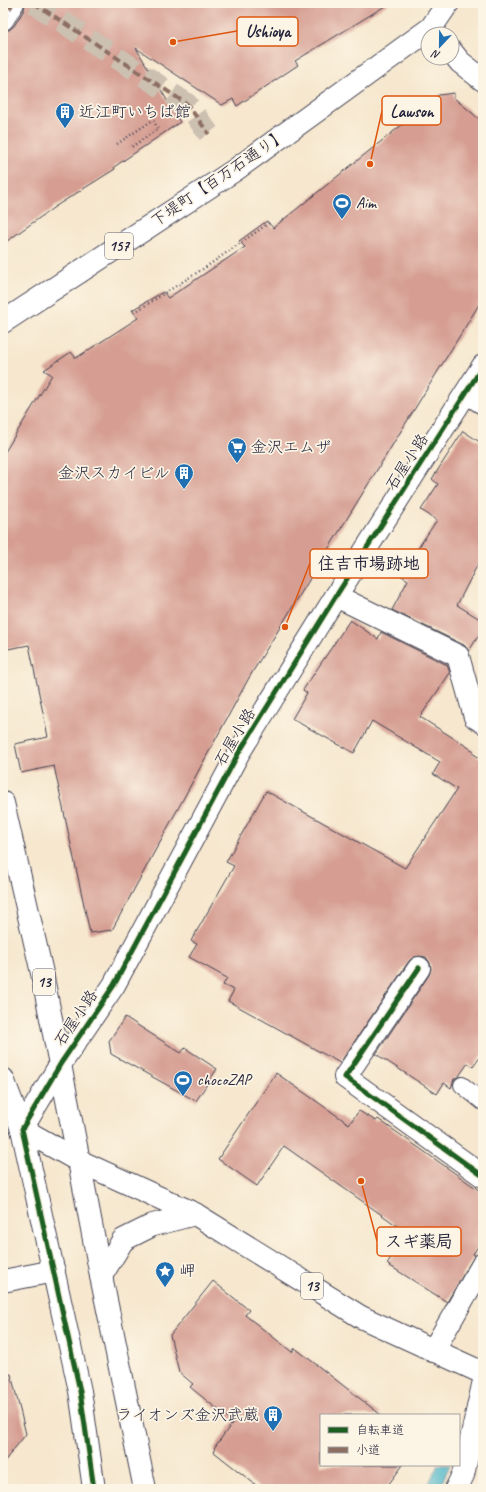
<svg xmlns="http://www.w3.org/2000/svg" width="486" height="1492" font-family="Caveat,'Klee One',sans-serif">
	<style>
		.water { fill: #4cb6c9; stroke: #376c82 }
		.building { fill: #d69e93 }
		.lines { fill: none; stroke-linecap: round; stroke-linejoin: round }
		.street-tunnel { stroke: #ccc0b1; stroke-width: 22; stroke-dasharray: 22 11; stroke-linecap: butt }
		.lane-casing { stroke: #424051; stroke-width: 18 }
		.street-casing { stroke: #424051; stroke-width: 24 }
		.secondary-casing { stroke: #424051; stroke-width: 24 }
		.primary-casing { stroke: #424051; stroke-width: 24 }
		.highway-casing { stroke: #424051; stroke-width: 24 }
		.path { stroke: #424051; stroke-width: 2.5; stroke-dasharray: 1 3; stroke-linecap: butt }
		.lane { stroke: #fff; stroke-width: 16 }
		.street { stroke: #fff; stroke-width: 22 }
		.secondary { stroke: #fff; stroke-width: 22 }
		.primary { stroke: #fff; stroke-width: 22 }
		.highway { stroke: #fff; stroke-width: 22 }
		.quiet { stroke: #8d6e63; stroke-width: 4; stroke-dasharray: 8 4; stroke-linecap: butt }
		.cycleway-casing { stroke: #fcf5e5; stroke-width: 8 }
		.cycleway { stroke: #1b5e20; stroke-width: 5 }
		.labels { text-anchor: middle; dominant-baseline: central; stroke-width: 3.5; stroke-linejoin: round; paint-order: stroke }
		.shield { fill: #fcf5e5; stroke: #63616e; stroke-width: 1 }
		.shield-label { font-size: 15px; font-weight: bold; fill: #22223b }
		.poi-label { font-size: 16px; fill: #22223b; stroke: #fcf5e5; text-anchor: start }
		.street-label { font-size: 16px; fill: #22223b; stroke: #fcf5e5 }
		.leader { fill: none; stroke: #de560e; stroke-width: 1.5 }
		.callout-dot { fill: #de560e; stroke: #fcf5e5; stroke-width: 1.5 }
		.callout { fill: #fcf5e5; stroke: #de560e; stroke-width: 1.5 }
		.callout-label { font-size: 17px; text-anchor: middle; font-weight: bold; fill: #22223b }
	</style>
	<rect width="100%" height="100%" fill="#fcf5e5"/>
	<filter id="ink" filterUnits="userSpaceOnUse"><feTurbulence type="fractalNoise" baseFrequency=".025" numOctaves="2"/><feDisplacementMap in="SourceGraphic" scale="8" xChannelSelector="R" yChannelSelector="G"/><feConvolveMatrix kernelMatrix="1 2 1 2 8 2 1 2 1" color-interpolation-filters="sRGB"/></filter>
	<filter id="wash" filterUnits="userSpaceOnUse"><feTurbulence type="fractalNoise" baseFrequency=".012" numOctaves="4" result="noise"/><feDisplacementMap in="SourceGraphic" scale="16" xChannelSelector="R" yChannelSelector="G"/><feGaussianBlur stdDeviation="0.9" result="paint"/><feColorMatrix in="noise" values="0 0 0 0 0 0 0 0 0 0 0 0 0 0 0 0 0 1.4 0 .05"/><feComposite in="paint" operator="in"/></filter>
	<g filter="url(#wash)">
		<rect width="100%" height="100%" fill="#f6e7ce"/>
		<path class="water" d="M438,1465H450L439,1489H426Z"/>
		<g id="blocks">
			<g class="building">
				<path d="M25,3H390L295,61L298,65L237,106L233,99L222,105L136,48L180,122L114,167L115,169L56,206L3,244V31L9,30L14,26L24,10Z"/>
				<path d="M454,93V98L483,122V298L250,676L112,930L90,933L54,766L21,773L15,744L48,737L29,645L3,650V455L52,375L44,370L71,352L76,358L138,318L132,310L163,292L168,298L245,247L239,241L267,221L273,228L439,95Z"/>
				<path d="M463,431L483,444V554L457,605L483,621V628L469,651L464,645L392,610L408,580L400,575L437,520L421,510L438,484L432,479Z"/>
				<path d="M350,620L378,639L381,632L447,665L450,673L420,717L474,751L472,753L483,760V1053L473,1067L468,1063L459,1076L454,1079L451,1088L444,1083L437,1094L376,1054L429,975L431,969L430,963L426,957L420,956L414,957L409,961L340,1063L228,1001L234,990L223,985L227,978L189,957L197,944L191,941L234,866L226,862L266,791L405,868L457,789L433,774L440,762L372,721L354,753L292,719L307,693L303,690Z"/>
				<path d="M125,1017L181,1053L185,1048L217,1069L196,1101L111,1054L109,1041Z"/>
				<path d="M276,1073L349,1124L359,1111L376,1121L378,1119L483,1193V1239L473,1254L475,1255L447,1302L387,1264L406,1232L284,1146L257,1186L218,1159Z"/>
				<path d="M213,1281L249,1310L245,1315L292,1352L295,1348L381,1415H321V1465H403L385,1489H261L214,1452L215,1450L214,1448L233,1422L190,1387L193,1384L179,1372L170,1335Z"/>
				<path d="M11,1374L26,1434L3,1463V1375Z"/>
			</g>
		</g>
	</g>
	<g filter="url(#ink)">
		<use href="#blocks" fill-opacity="0" stroke="#424051" stroke-width="1"/>
		<g class="lines">
			<path class="street-tunnel" d="M34,3L187,104L209,134"/>
			<g class="lane-casing">
				<path id="lane" d="M462,1085L483,1102"/>
			</g>
			<g class="street-casing">
				<g id="street">
					<path d="M3,19L13,3"/>
					<path d="M452,52L460,62L483,80"/>
					<path d="M467,393L483,403"/>
					<path d="M336,596L458,656L475,717L483,722"/>
					<path d="M419,968L345,1077L483,1176"/>
					<path d="M22,1129L61,1063L114,985L238,754L336,596L483,366"/>
					<path d="M3,1281L54,1271"/>
					<path d="M433,1351L483,1264"/>
				</g>
			</g>
			<g class="secondary-casing">
				<g id="secondary">
					<path d="M22,1129L80,1391L94,1489"/>
					<path d="M79,1161L101,1276L145,1489"/>
					<path d="M456,1489L463,1475L483,1385"/>
				</g>
			</g>
			<g class="primary-casing">
				<g id="primary">
					<path d="M3,803L42,973L79,1161"/>
					<path d="M3,1079L22,1129L79,1161L195,1214L361,1317L483,1373"/>
					<path d="M101,1276L123,1240L153,1225L195,1214"/>
				</g>
			</g>
			<g class="highway-casing">
				<path id="highway" d="M3,322L235,170L431,28L448,3"/>
			</g>
			<g class="path">
				<path d="M117,144L153,120L158,129L130,148"/>
				<path d="M138,310L206,267L269,223"/>
			</g>
			<use href="#lane" class="lane"/>
			<use href="#street" class="street"/>
			<use href="#secondary" class="secondary"/>
			<use href="#primary" class="primary"/>
			<use href="#highway" class="highway"/>
			<g class="quiet">
				<path d="M34,3L187,104L209,134"/>
				<path d="M3,19L13,3"/>
			</g>
			<g class="cycleway-casing">
				<g id="cycleway">
					<path d="M419,968L345,1077L483,1176"/>
					<path d="M94,1489L80,1391L22,1129L61,1063L114,985L238,754L336,596L483,366"/>
				</g>
			</g>
			<use href="#cycleway" class="cycleway"/>
		</g>
	</g>
	<defs>
		<g id="building-pin" transform="scale(1)"><path d="M0 17L-7.5 6A9.5 9.5 0 1 1 7.5 6Z" fill="#1f6fb2" stroke="#fcf5e5"/><path d="M-4-6H4V6H1V3H-1V6H-4ZM-2.5-4.3h1.7v1.8h-1.7ZM.8-4.3h1.7v1.8H.8ZM-2.5-1h1.7V.8h-1.7ZM.8-1h1.7V.8H.8Z" fill="#fff"/></g>
		<g id="stadium-pin" transform="scale(1)"><path d="M0 17L-7.5 6A9.5 9.5 0 1 1 7.5 6Z" fill="#1f6fb2" stroke="#fcf5e5"/><path d="M0-5a6.5 5 0 1 0 0 10a6.5 5 0 1 0 0-10ZM-3.5-1.8h7v3.6h-7Z" fill="#fff"/></g>
		<g id="supermarket-pin" transform="scale(1)"><path d="M0 17L-7.5 6A9.5 9.5 0 1 1 7.5 6Z" fill="#1f6fb2" stroke="#fcf5e5"/><path d="M-6-5.5h2.5l.6 2H6L4.5 2H-2.5L-4.4-4H-6ZM-1.5 3.2a1.3 1.3 0 1 0 .1 0ZM3 3.2a1.3 1.3 0 1 0 .1 0Z" fill="#fff"/></g>
		<g id="sight-pin" transform="scale(1)"><path d="M0 17L-7.5 6A9.5 9.5 0 1 1 7.5 6Z" fill="#1f6fb2" stroke="#fcf5e5"/><path d="M0-6L1.8-2.2L6-1.7L2.9 1.2L3.7 5.4L0 3.3L-3.7 5.4L-2.9 1.2L-6-1.7L-1.8-2.2Z" fill="#fff"/></g>
	</defs>
	<g fill-rule="evenodd">
		<use href="#building-pin" x="65" y="112"/>
		<use href="#stadium-pin" x="342" y="203"/>
		<use href="#supermarket-pin" x="237" y="447"/>
		<use href="#building-pin" x="184" y="473"/>
		<use href="#stadium-pin" x="183" y="1080"/>
		<use href="#sight-pin" x="165" y="1271"/>
		<use href="#building-pin" x="273" y="1415"/>
	</g>
	<g class="labels">
		<g class="shield">
			<rect x="105" y="233" width="28" height="26" rx="3"/>
			<rect x="33" y="969" width="22" height="26" rx="3"/>
			<rect x="301" y="1273" width="22" height="26" rx="3"/>
		</g>
		<g class="shield-label">
			<text x="119" y="246">157</text>
			<text x="44" y="982">13</text>
			<text x="312" y="1286">13</text>
		</g>
		<g class="poi-label">
			<text x="79" y="112">近江町いちば館</text>
			<text x="356" y="203">Aim</text>
			<text x="251" y="447">金沢エムザ</text>
			<text x="170" y="473" text-anchor="end">金沢スカイビル</text>
			<text x="197" y="1080">chocoZAP</text>
			<text x="179" y="1271">岬</text>
			<text x="259" y="1415" text-anchor="end">ライオンズ金沢武蔵</text>
		</g>
		<g class="street-label">
			<text transform="translate(219 178) rotate(-34)">下堤町【百万石通り】</text>
			<text transform="translate(407 462) rotate(-57)">石屋小路</text>
			<text transform="translate(235 737) rotate(-59)">石屋小路</text>
			<text transform="translate(76 1018) rotate(-56)">石屋小路</text>
		</g>
	</g>
	<path class="leader" d="M173 42L237 31M370 164L382 111M285 627L310 563M361 1181L377 1241"/>
	<g class="callout-dot">
		<circle cx="173" cy="42" r="4"/>
		<circle cx="370" cy="164" r="4"/>
		<circle cx="285" cy="627" r="4"/>
		<circle cx="361" cy="1181" r="4"/>
	</g>
	<g class="callout">
		<rect x="237" y="17" width="61" height="29" rx="4"/>
		<rect x="382" y="96" width="59" height="29" rx="4"/>
		<rect x="310" y="549" width="118" height="29" rx="4"/>
		<rect x="377" y="1227" width="84" height="29" rx="4"/>
	</g>
	<g class="callout-label">
		<text x="268" y="37">Ushioya</text>
		<text x="412" y="117">Lawson</text>
		<text x="369" y="569">住吉市場跡地</text>
		<text x="419" y="1247">スギ薬局</text>
	</g>
	<rect width="486" height="1492" fill="none" stroke="#fcf5e5" stroke-width="16"/>
	<rect x="320" y="1414" width="140" height="52" fill="#fcf5e5" stroke="#a5a1a1"/>
	<rect x="328" y="1427" width="20" height="6" fill="#1b5e20" stroke="#a5a1a1"/>
	<text x="356" y="1434" font-size="12" fill="#22223b">自転車道</text>
	<rect x="328" y="1447" width="20" height="6" fill="#8d6e63" stroke="#a5a1a1"/>
	<text x="356" y="1454" font-size="12" fill="#22223b">小道</text>
	<g transform="translate(440 46) rotate(202)"><circle r="19" fill="#fcf5e5" stroke="#a5a1a1"/>
	<path d="M0-3L7 15L0 10L-7 15Z" fill="#1f6fb2"/>
	<text y="-6" font-size="11" font-weight="bold" text-anchor="middle" fill="#22223b">N</text>
	</g>
</svg>
